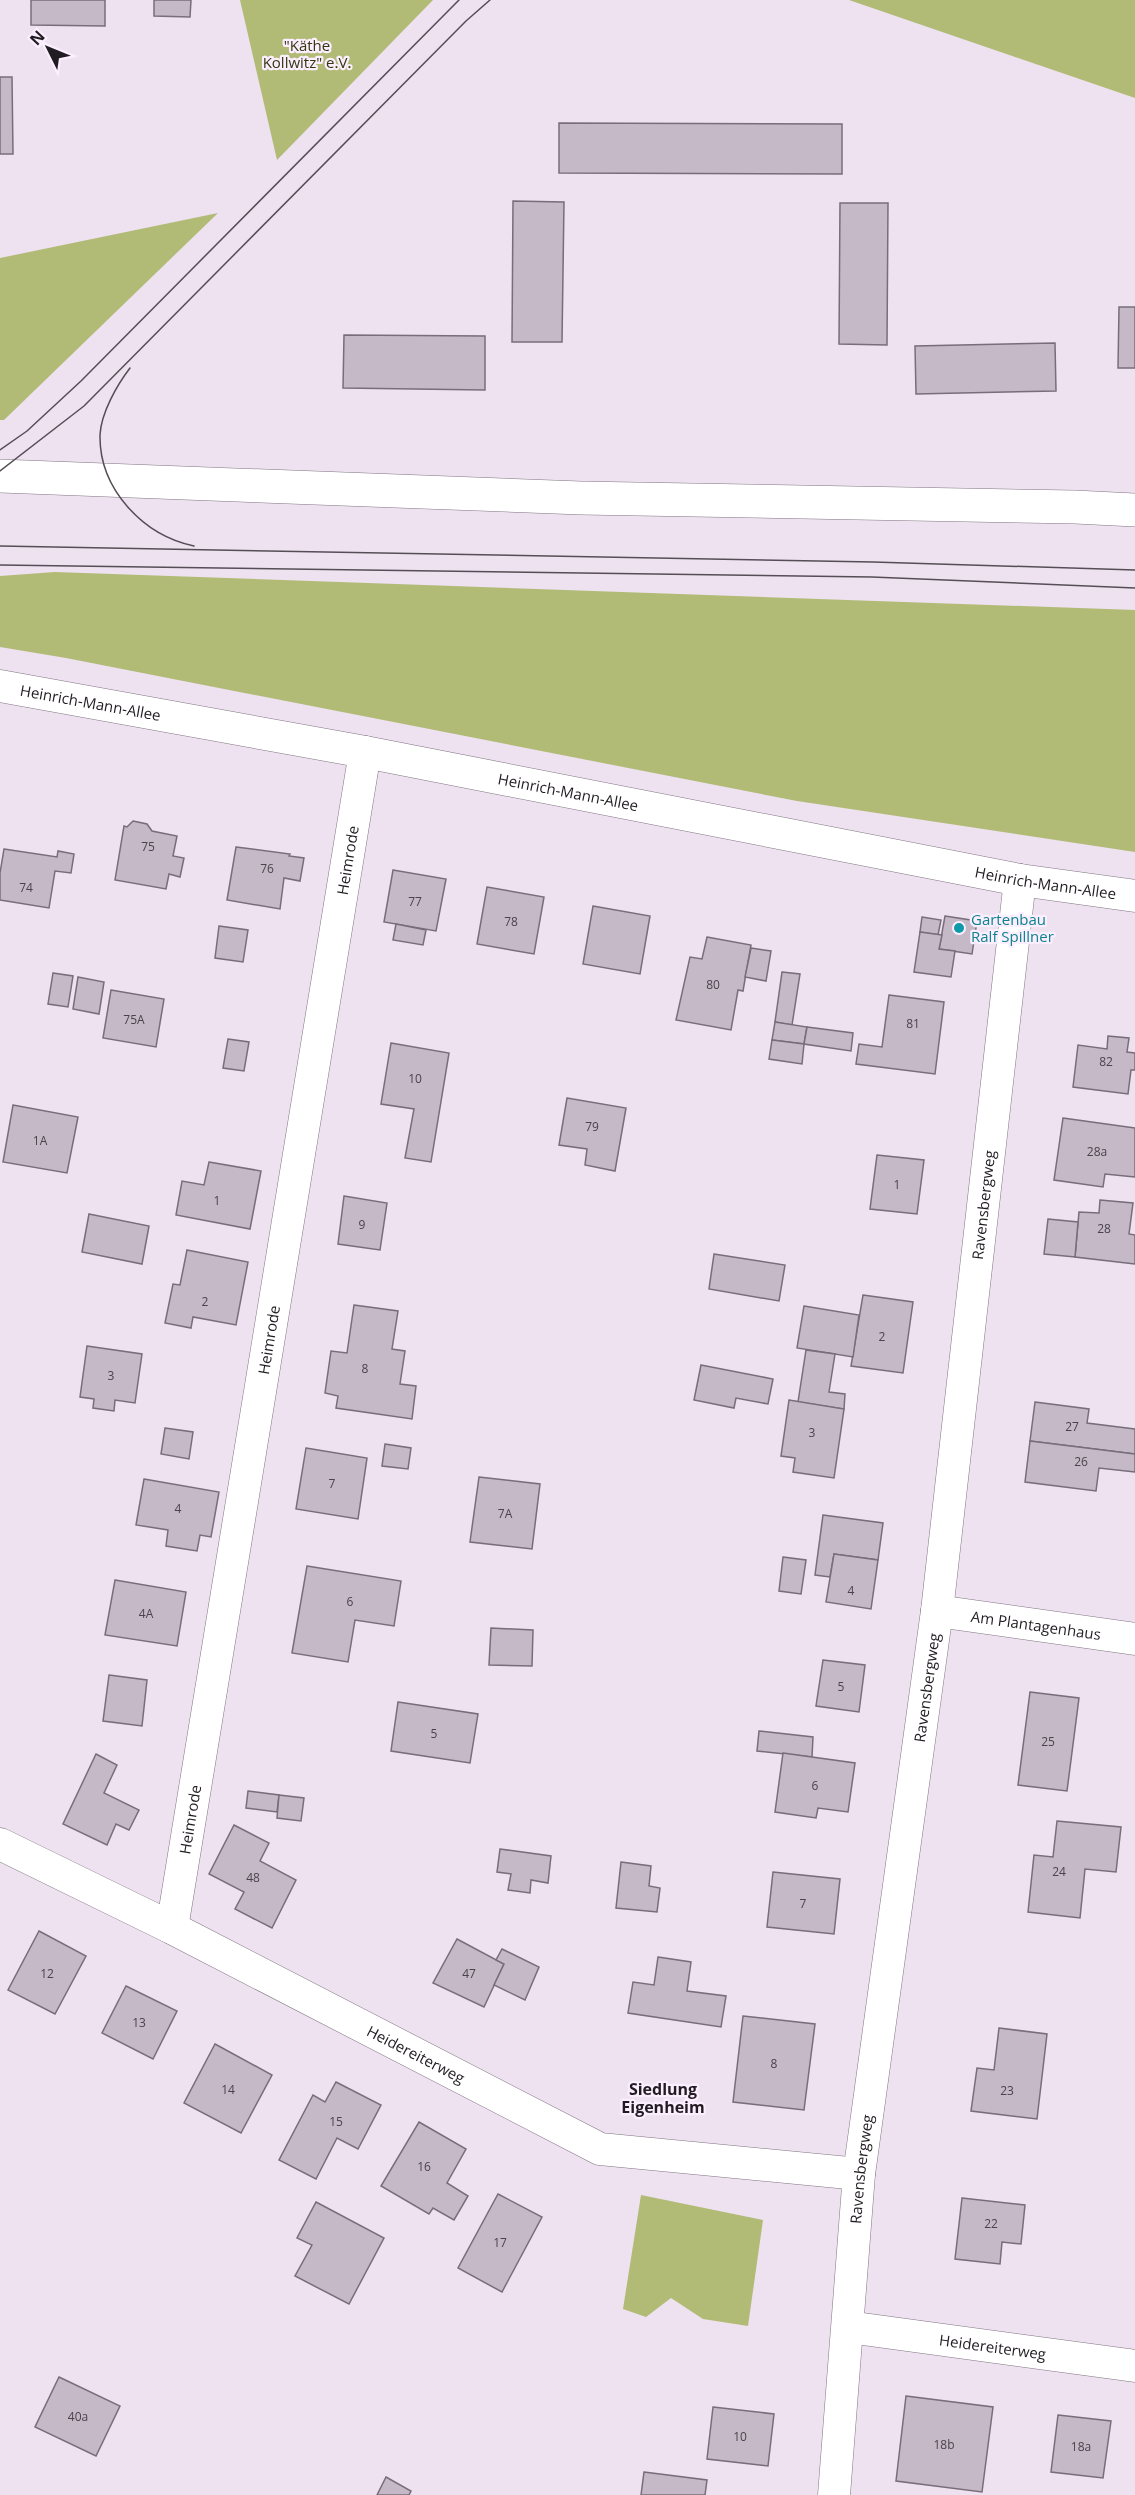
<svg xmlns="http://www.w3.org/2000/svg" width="1135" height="2495" font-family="'Open Sans',sans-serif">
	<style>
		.green { fill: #b1bb76 }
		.building { fill: #c5b8c7; stroke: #786d7a; stroke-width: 1.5 }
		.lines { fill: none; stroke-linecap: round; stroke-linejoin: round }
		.minor-casing { stroke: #817583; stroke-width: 33 }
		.secondary-casing { stroke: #817583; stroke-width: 34 }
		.minor { stroke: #fff; stroke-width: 32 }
		.secondary { stroke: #fff; stroke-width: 33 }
		.tram { stroke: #554e56; stroke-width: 1.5 }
		.culture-dot { fill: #0f9aa8; stroke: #fbeefe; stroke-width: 2 }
		.labels { text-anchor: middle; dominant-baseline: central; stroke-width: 4.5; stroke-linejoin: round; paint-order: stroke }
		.number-label { font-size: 12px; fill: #4a434b }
		.park-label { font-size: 15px; fill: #333810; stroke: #fbeefe }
		.street-label { font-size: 15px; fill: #211c22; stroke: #fbeefe }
		.culture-label { font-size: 15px; fill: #0d838f; stroke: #fbeefe; text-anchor: start }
		.neighbourhood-label { font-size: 16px; font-weight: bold; fill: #211c22; stroke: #fbeefe }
	</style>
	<rect width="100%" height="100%" fill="#eee1f0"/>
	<g class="green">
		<path d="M240,0H433L277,160Z"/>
		<path d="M849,0H1135V98Z"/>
		<path d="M218,213L4,420H0V258Z"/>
		<path d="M55,572L1135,610V852L797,801L66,658L0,647V576Z"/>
		<path d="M641,2195L763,2220L748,2326L703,2319L671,2298L646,2317L623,2309Z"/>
	</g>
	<g class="building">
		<path d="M31,0H105V26L31,25Z"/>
		<path d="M154,0H191L190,17L154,16Z"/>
		<path d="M0,77H12L13,154H0Z"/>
		<path d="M559,123L842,124V174L559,173Z"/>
		<path d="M513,201L564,202L562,342H512Z"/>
		<path d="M840,203H888L887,345L839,344Z"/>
		<path d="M1119,307H1135V368H1118Z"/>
		<path d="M344,335L485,336V390L343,388Z"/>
		<path d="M1055,343L1056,391L916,394L915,346Z"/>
		<path d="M133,821L147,824L152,831L177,836L173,856L184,858L180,877L169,874L166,889L115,880L124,826L127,827Z"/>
		<path d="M236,847L290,854L289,856L304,858L300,881L284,878L280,909L227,900Z"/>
		<path d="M4,849L57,857L58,851L74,854L71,873L55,871L49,908L0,900V873Z"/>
		<path d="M393,870L446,879L436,931L384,922Z"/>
		<path d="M487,887L544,897L534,954L477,944Z"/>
		<path d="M593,906L650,916L640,974L583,964Z"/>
		<path d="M945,916L977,921L972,954L939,949Z"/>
		<path d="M922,917L941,920L938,935L920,932Z"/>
		<path d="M396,924L426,930L423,945L393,940Z"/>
		<path d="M219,926L248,930L243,962L215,958Z"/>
		<path d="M920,932L942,935L939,949L955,951L951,977L914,972Z"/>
		<path d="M707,937L751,945L743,991L738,990L731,1030L676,1020L690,957L702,959Z"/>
		<path d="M751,948L771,951L766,981L745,977Z"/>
		<path d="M782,972L800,974L792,1025L775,1022Z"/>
		<path d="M53,973L73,976L68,1007L48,1004Z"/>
		<path d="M78,977L104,982L99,1014L73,1009Z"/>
		<path d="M111,990L164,999L156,1047L103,1038Z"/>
		<path d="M889,995L944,1002L935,1074L856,1064L859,1044L882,1047Z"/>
		<path d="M775,1022L807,1027L804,1044L772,1040Z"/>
		<path d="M807,1027L853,1033L851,1051L804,1044Z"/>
		<path d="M1108,1036L1129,1038L1127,1052L1135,1053V1070H1131L1128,1094L1073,1087L1078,1045L1107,1049Z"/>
		<path d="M228,1039L249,1042L244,1071L223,1068Z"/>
		<path d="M772,1040L804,1044L802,1064L769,1059Z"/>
		<path d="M391,1043L449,1053L431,1162L405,1158L414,1109L381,1104Z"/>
		<path d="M567,1098L626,1108L615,1171L585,1165L587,1149L559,1145Z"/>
		<path d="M13,1105L78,1117L67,1173L3,1162Z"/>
		<path d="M1063,1118L1135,1128V1177L1105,1174L1103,1187L1054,1180Z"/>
		<path d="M877,1155L924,1160L917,1214L870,1209Z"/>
		<path d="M209,1162L261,1171L250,1229L176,1215L182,1181L204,1185Z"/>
		<path d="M344,1196L387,1203L380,1250L338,1244Z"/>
		<path d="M1100,1200L1133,1203L1129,1234L1135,1235V1264L1075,1257L1079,1212L1099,1213Z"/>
		<path d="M89,1214L149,1226L142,1264L82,1252Z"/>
		<path d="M1048,1219L1078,1222L1075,1257L1044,1254Z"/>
		<path d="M187,1250L248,1262L236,1325L193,1317L191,1328L165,1323L173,1284L180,1285Z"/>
		<path d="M714,1254L785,1265L779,1301L709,1289Z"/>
		<path d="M863,1295L913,1302L903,1373L851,1366Z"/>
		<path d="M354,1305L398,1311L392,1349L405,1351L400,1384L416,1386L412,1419L336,1408L338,1396L325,1393L331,1351L347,1353Z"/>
		<path d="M804,1306L859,1315L853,1357L797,1348Z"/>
		<path d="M87,1346L142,1354L135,1403L115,1400L114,1411L93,1408L94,1399L80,1397Z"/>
		<path d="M806,1350L835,1354L829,1392L845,1394L844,1409L798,1402Z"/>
		<path d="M701,1365L773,1379L768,1404L736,1398L734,1408L694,1400Z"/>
		<path d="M789,1400L844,1409L834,1478L793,1472L795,1458L781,1456Z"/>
		<path d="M1035,1402L1089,1409L1087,1423L1135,1429V1454L1030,1441Z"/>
		<path d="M165,1428L193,1432L189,1459L161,1454Z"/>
		<path d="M1030,1441L1135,1454V1472L1099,1468L1096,1491L1025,1482Z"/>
		<path d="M385,1444L411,1448L408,1469L382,1466Z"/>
		<path d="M306,1448L367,1458L358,1519L296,1509Z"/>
		<path d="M479,1477L540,1484L532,1549L470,1542Z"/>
		<path d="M144,1479L219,1492L211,1537L200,1535L197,1551L166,1546L168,1530L136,1525Z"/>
		<path d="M823,1515L883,1523L878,1560L834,1554L830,1577L815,1575Z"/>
		<path d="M834,1554L878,1560L871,1609L826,1602Z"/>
		<path d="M783,1557L806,1560L801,1594L779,1591Z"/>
		<path d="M307,1566L401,1581L394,1626L355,1620L348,1662L292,1653Z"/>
		<path d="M115,1580L186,1592L177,1646L105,1635Z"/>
		<path d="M491,1628L533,1630L532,1666L489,1665Z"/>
		<path d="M823,1660L865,1665L859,1712L816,1706Z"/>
		<path d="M109,1675L147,1680L142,1726L103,1721Z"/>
		<path d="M1030,1692L1079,1698L1067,1791L1018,1785Z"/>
		<path d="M398,1702L478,1714L470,1763L391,1751Z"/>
		<path d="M759,1731L813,1737L812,1757L757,1751Z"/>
		<path d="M783,1753L855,1763L848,1812L818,1808L816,1818L775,1812Z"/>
		<path d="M96,1754L117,1765L104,1793L139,1810L129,1830L116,1824L107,1845L63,1824Z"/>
		<path d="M248,1791L279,1795L277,1812L246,1808Z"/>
		<path d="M279,1795L304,1798L301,1821L277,1818Z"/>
		<path d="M1057,1821L1121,1827L1116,1872L1085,1869L1080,1918L1028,1912L1034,1855L1053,1857Z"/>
		<path d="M234,1825L269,1843L260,1861L296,1880L272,1928L235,1909L244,1892L209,1874Z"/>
		<path d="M500,1849L551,1856L548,1883L531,1880L530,1893L508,1890L511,1874L497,1872Z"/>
		<path d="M621,1862L651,1866L649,1886L660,1888L657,1912L616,1908Z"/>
		<path d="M773,1872L840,1879L834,1934L767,1927Z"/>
		<path d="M39,1931L86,1956L55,2014L8,1990Z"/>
		<path d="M457,1939L504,1964L484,2007L433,1983Z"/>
		<path d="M502,1949L539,1967L525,2000L494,1985L504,1964L496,1960Z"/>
		<path d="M658,1957L691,1962L687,1991L726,1996L721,2027L628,2013L633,1982L654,1985Z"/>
		<path d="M126,1986L177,2011L153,2059L102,2033Z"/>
		<path d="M743,2016L815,2024L804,2110L733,2102Z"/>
		<path d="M999,2028L1047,2034L1037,2119L971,2111L977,2068L994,2070Z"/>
		<path d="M215,2044L272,2075L241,2133L184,2103Z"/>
		<path d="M336,2082L381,2105L358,2149L337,2138L316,2179L279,2160L313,2095L325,2102Z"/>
		<path d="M419,2122L466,2149L447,2183L468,2196L454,2220L433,2208L429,2214L381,2186Z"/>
		<path d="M498,2194L542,2217L502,2292L458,2268Z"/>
		<path d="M962,2198L1025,2205L1021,2244L1002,2242L1000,2264L955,2259Z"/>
		<path d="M316,2202L384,2238L349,2304L295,2276L312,2245L297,2238Z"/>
		<path d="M59,2377L120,2406L96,2456L35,2427Z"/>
		<path d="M906,2396L993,2407L982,2492L896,2481Z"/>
		<path d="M713,2407L774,2414L768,2466L707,2459Z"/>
		<path d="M1058,2415L1111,2421L1103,2478L1051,2472Z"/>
		<path d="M644,2472L707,2480L705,2495H641Z"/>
		<path d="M386,2477L411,2491L409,2495H377Z"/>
	</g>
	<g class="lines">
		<g class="minor-casing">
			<g id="minor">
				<path id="s1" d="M0,686L365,752L1020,880L1135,896"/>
				<path id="s2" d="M937,1611L1135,1639"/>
				<path id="s3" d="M0,1844L172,1928L600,2149L859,2174"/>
				<path id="s4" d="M172,1928L365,752"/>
				<path id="s5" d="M848,2327L1135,2366"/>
				<path id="s6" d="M834,2495L859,2174L937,1611L1020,880"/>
			</g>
		</g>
		<g class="secondary-casing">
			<path id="secondary" d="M0,476L581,498L1075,507L1135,510"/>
		</g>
		<use href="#minor" class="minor"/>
		<use href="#secondary" class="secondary"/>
		<g class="tram">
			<path d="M130,368C117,385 101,413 100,435C99,488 142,535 194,546"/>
			<path d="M0,450L27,431L81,381L459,0"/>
			<path d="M0,471L84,406L466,21L490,0"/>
			<path d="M0,546L873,562L1135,570"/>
			<path d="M0,565L872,577L1135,588"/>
		</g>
	</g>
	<circle class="culture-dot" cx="959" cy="928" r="6"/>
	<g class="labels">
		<g class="number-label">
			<text x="148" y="846">75</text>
			<text x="267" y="868">76</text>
			<text x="26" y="887">74</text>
			<text x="415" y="901">77</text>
			<text x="511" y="921">78</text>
			<text x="713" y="984">80</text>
			<text x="134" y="1019">75A</text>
			<text x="913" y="1023">81</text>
			<text x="1106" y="1061">82</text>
			<text x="415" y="1078">10</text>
			<text x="592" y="1126">79</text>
			<text x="40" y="1140">1A</text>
			<text x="1097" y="1151">28a</text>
			<text x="897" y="1184">1</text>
			<text x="217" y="1200">1</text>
			<text x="362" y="1224">9</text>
			<text x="1104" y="1228">28</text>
			<text x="205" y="1301">2</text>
			<text x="882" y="1336">2</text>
			<text x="365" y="1368">8</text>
			<text x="111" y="1375">3</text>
			<text x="1072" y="1426">27</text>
			<text x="812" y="1432">3</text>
			<text x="1081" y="1461">26</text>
			<text x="332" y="1483">7</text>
			<text x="178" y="1508">4</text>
			<text x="505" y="1513">7A</text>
			<text x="851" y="1590">4</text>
			<text x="350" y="1601">6</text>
			<text x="146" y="1613">4A</text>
			<text x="841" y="1686">5</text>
			<text x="434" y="1733">5</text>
			<text x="1048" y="1741">25</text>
			<text x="815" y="1785">6</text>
			<text x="1059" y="1871">24</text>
			<text x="253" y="1877">48</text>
			<text x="803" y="1903">7</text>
			<text x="47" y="1973">12</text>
			<text x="469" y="1973">47</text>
			<text x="139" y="2022">13</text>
			<text x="774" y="2063">8</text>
			<text x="228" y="2089">14</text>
			<text x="1007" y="2090">23</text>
			<text x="336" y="2121">15</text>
			<text x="424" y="2166">16</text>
			<text x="991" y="2223">22</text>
			<text x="500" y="2242">17</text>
			<text x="78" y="2416">40a</text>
			<text x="740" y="2436">10</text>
			<text x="944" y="2444">18b</text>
			<text x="1081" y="2446">18a</text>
		</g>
		<g class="park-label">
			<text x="307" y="45">"Käthe<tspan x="307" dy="17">Kollwitz" e.V.</tspan></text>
		</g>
		<g class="street-label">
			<text stroke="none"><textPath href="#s1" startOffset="92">Heinrich-Mann-Allee</textPath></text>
			<text stroke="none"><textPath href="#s1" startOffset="578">Heinrich-Mann-Allee</textPath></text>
			<text stroke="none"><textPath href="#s4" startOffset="1082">Heimrode</textPath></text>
			<text stroke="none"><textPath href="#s1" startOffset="1064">Heinrich-Mann-Allee</textPath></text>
			<text stroke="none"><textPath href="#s6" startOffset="1299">Ravensbergweg</textPath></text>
			<text stroke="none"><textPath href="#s4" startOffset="596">Heimrode</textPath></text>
			<text stroke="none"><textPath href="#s2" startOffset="100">Am Plantagenhaus</textPath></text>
			<text stroke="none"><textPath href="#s6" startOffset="813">Ravensbergweg</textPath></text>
			<text stroke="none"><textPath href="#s4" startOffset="110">Heimrode</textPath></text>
			<text stroke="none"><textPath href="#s3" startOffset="466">Heidereiterweg</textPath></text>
			<text stroke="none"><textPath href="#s6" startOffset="327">Ravensbergweg</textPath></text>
			<text stroke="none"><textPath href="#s5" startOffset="146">Heidereiterweg</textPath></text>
		</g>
		<g class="culture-label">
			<text x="971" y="919">Gartenbau<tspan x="971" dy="17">Ralf Spillner</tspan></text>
		</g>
		<g class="neighbourhood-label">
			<text x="663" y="2089">Siedlung<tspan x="663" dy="18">Eigenheim</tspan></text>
		</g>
	</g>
	<g transform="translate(48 48) rotate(313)" stroke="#fbeefe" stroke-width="4.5" paint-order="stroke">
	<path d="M0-4.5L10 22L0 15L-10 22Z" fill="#211c22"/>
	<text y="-9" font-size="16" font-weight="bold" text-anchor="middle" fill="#211c22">N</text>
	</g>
</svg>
